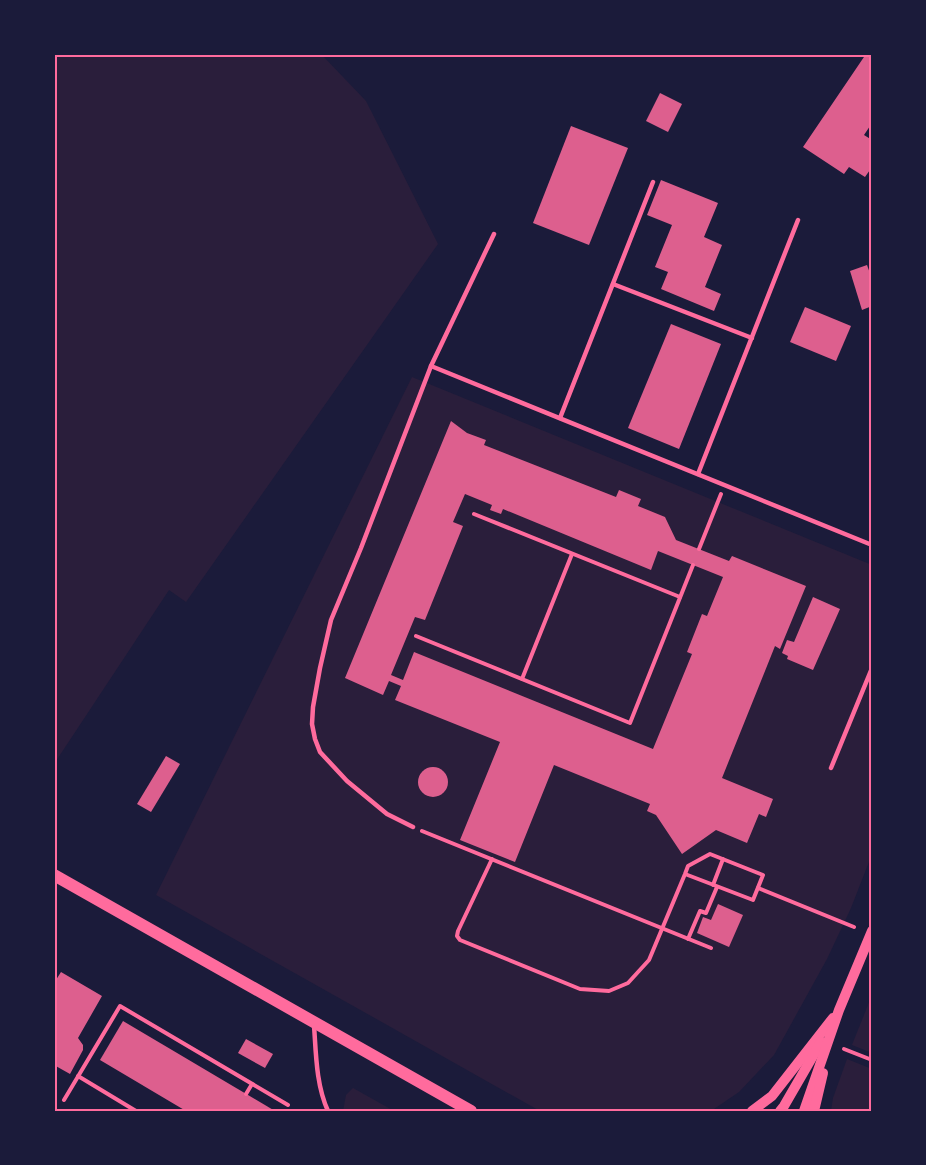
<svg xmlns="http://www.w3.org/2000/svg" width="926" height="1165" font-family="'Source Serif 4',serif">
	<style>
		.green { fill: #2a1e3b }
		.building { fill: #dd5f8e; fill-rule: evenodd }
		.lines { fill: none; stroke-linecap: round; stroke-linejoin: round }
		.path { stroke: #ff6b9d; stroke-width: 4 }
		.service { stroke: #ff6b9d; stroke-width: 4.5 }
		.tertiary { stroke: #ff6b9d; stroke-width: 10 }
		.secondary { stroke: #ff6b9d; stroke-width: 12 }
		.neatline { fill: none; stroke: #ff6b9d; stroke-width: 2 }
	</style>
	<rect width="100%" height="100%" fill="#1b1b3a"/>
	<g class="green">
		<path d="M54,54H321L366,101L438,244L186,602L169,590L54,764Z"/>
		<path d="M412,377L872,565V854L851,908L827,959L774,1055L739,1092L711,1111H540L156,895Z"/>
		<path d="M872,995V1053L852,1045Z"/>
		<path d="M847,1059L872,1069V1111H831L833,1098Z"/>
		<path d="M353,1088L394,1111H343L346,1095Z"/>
	</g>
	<g class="building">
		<path d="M866,54L872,56V123L864,135L872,140V167L865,177L849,167L844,174L803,147Z"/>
		<path d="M660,93L682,104L668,132L646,121Z"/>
		<path d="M571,126L628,148L589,245L533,223Z"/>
		<path d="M661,180L718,203L704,237L722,245L705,287L721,294L714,311L661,289L668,272L655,267L672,225L647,215Z"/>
		<path d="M867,265L872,279V306L862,310L850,271Z"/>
		<path d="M805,307L851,326L836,361L790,342Z"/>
		<path d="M671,324L721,344L679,449L628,428Z"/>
		<path d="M451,421L467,433L486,440L484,445L616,497L619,490L641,499L638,506L665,517L676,540L729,561L732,556L806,586L780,649L775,646L722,778L773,799L766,817L759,814L747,843L716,830L682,854L656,815L647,811L650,804L554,765L515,862L460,840L500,742L395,700L401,686L389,681L383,695L345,678ZM465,494L492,505L490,510L501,514L503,509L651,570L658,551L723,577L707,616L702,614L687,652L692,654L653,749L414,652L403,680L391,675L415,617L425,620L463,526L453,522Z"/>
		<path d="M813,597L840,609L813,670L787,659L788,656L782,653L787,640L794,642Z"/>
		<path d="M166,756L180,764L151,812L137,804Z"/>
		<circle cx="433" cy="782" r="15"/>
		<path d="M718,904L743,915L729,947L697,933L703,917L711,920Z"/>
		<path d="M61,972L102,996L78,1038L83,1045V1050L70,1074L54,1065V983Z"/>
		<path d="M123,1021L275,1111H186L100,1060Z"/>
		<path d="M246,1039L273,1054L265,1068L238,1053Z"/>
	</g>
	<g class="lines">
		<g class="path">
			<path d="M474,514L680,597"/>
			<path d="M699,549L721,494"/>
			<path d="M416,636L630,723L693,565"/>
			<path d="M522,679L572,554"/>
			<path d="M422,831L711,948"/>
			<path d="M492,859L458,931L457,936L460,940L580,989L609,991L628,983L649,960L685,874L688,866L710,854L763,875L753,900L685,874"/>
			<path d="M713,885L723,859"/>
			<path d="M758,888L854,927"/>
			<path d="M688,939L700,911L706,913L717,887"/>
			<path d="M844,1049L872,1060"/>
			<path d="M78,1076L136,1111"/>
			<path d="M246,1094L252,1084"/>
			<path d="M64,1100L120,1006L288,1105"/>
		</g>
		<g class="service">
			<path d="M613,284L752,338"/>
			<path d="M872,315V318"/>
			<path d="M431,366L872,545"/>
			<path d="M560,418L653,182"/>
			<path d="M698,474L798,220"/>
			<path d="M831,768L872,668"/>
			<path d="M413,827L387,814L347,781L320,752L315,739L312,724L313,707L320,668L331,620L361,548L431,366L494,234"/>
			<path d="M314,1025C316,1053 316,1085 328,1111"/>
		</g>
		<g class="tertiary">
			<path d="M752,1111L772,1096L833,1018"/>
			<path d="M780,1111L784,1106L821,1042"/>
			<path d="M804,1111L839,1010L872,931"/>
			<path d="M814,1111L823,1073"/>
		</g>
		<path class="secondary" d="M54,875L471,1111"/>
	</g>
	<rect width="926" height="1165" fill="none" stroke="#1b1b3a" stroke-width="111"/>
	<rect x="56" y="56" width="814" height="1054" class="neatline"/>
</svg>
